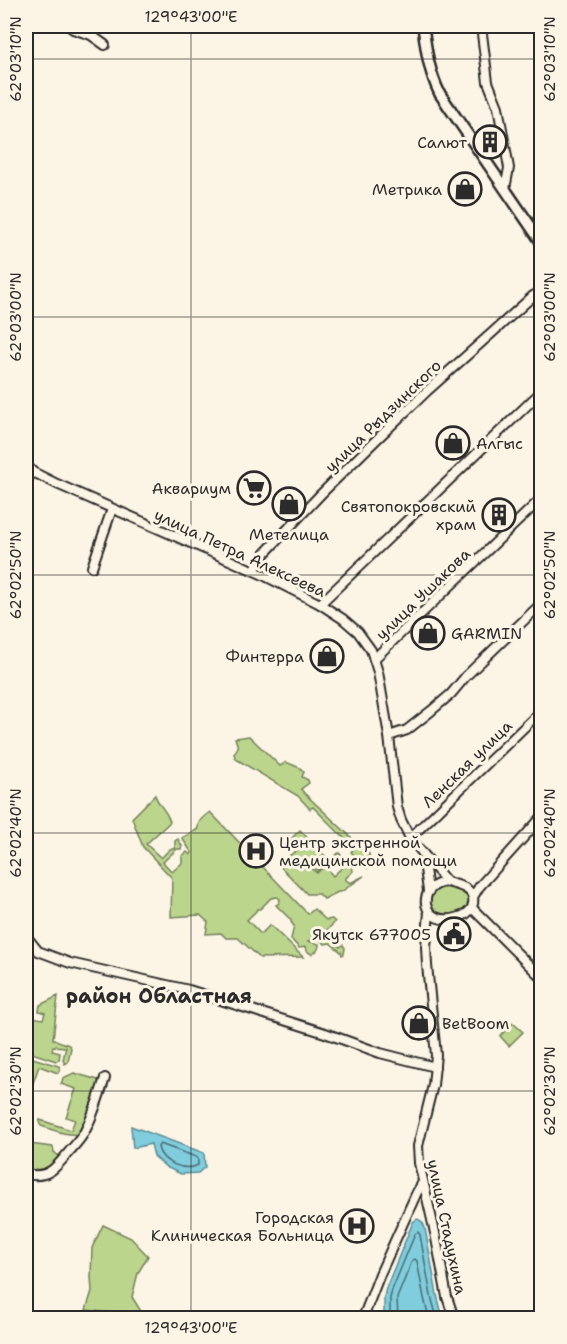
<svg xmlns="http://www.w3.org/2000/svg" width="567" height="1344" font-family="'Shantell Sans',sans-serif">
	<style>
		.green { fill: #bbd58c; stroke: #73805c; stroke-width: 1.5 }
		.water { fill: #7fcddd; stroke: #5d8c96; stroke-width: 1.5 }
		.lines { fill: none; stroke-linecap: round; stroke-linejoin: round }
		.shore { stroke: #4d6c72; stroke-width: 1.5 }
		.minor-casing { stroke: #2b2b2b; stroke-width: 12 }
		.major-casing { stroke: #2b2b2b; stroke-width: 14 }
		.minor { stroke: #fcf5e5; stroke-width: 8 }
		.major { stroke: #fcf5e5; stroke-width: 9 }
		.ticks { fill: none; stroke: #2b2b2b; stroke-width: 1.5; stroke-opacity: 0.45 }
		.labels { text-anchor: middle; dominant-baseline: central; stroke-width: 6; stroke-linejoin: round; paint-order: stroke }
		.poi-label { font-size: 16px; fill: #2b2b2b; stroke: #fcf5e5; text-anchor: end }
		.street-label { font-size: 16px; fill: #2b2b2b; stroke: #fcf5e5 }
		.quarter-label { font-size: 20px; font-weight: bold; fill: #2b2b2b; stroke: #fcf5e5 }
		.neatline { fill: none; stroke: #2b2b2b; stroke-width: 2 }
		.ticks-label { font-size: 15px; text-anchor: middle; fill: #2b2b2b }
	</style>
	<rect width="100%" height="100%" fill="#fcf5e5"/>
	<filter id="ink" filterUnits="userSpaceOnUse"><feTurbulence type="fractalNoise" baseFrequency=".0167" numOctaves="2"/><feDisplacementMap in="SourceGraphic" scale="12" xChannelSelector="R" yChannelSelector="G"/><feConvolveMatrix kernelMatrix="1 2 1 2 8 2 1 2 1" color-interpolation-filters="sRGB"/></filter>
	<g filter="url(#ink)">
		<g class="green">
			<path d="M249,736L280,766L286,762L300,768L304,772L302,777L308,780L309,783L301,789L304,793L369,854L370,859L367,868L351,852L354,848L313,807L310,809L298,796L236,759L234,754L238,747L235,738Z"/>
			<path d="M155,795C158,805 168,812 170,822L146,844L161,858L170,849H174L175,846V841L178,839L182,846L181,849H177L163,862L172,872L182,863V856L187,852L190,855L192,853L182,838L198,829C197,821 204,817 210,812L308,914L314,909L326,920L332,919L335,922L326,931L340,947L343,945L345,948L344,954L342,955L341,952L330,943L325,944L315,936L308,941L319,944C319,951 316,952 311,954L307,951L306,947L299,948L291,939L294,926L291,922V920L276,905L279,903L280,899L277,897L271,898L260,909H257L256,911L247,920L261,934L270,925L303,957L260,958L238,938H226L221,933L206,934L208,922L200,915L171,917L172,878L143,847L132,818Z"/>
			<path d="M300,830L326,857L325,863L317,871L311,865V860L306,858L301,863L304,867H309L317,873L337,854L339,853L341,855L340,858L328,870L333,876L345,865L349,864L352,866L353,871L345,879L350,883L364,876L341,892H338L324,899L319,894H307L278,864L297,850L295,844L290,840Z"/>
			<path d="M443,886C456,887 486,902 461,911C456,913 448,916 443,915C425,912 427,892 443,886Z"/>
			<path d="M58,996L53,1039L69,1045L71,1048L68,1062L65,1064L63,1060L66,1047L53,1046L52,1051L60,1053L59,1060L56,1061L26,1051V1019L32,1017L43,1019L45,1013L39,1011L40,1005Z"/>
			<path d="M513,1023L523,1032L509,1046L500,1036Z"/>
			<path d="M26,1056L59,1066L60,1069L58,1073L39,1066L26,1103C25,1092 23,1080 32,1074L26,1070Z"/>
			<path d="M74,1073L98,1080L101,1083L94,1104L80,1134C66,1136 54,1130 41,1126L39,1122L40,1120L71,1130L75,1120L66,1117L76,1089L61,1084L63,1078Z"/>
			<path d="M29,1144L53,1147L54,1152L60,1157C49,1173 44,1173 26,1171V1146Z"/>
			<path d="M103,1225L131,1238L148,1256L138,1273L132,1297L144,1316L86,1310L92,1291L91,1277L92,1248Z"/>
		</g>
		<g class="water">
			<path d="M131,1126L204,1153L205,1167L198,1173L181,1174L166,1167L154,1156L151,1144L133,1148Z"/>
			<path d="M417,1219C422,1220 423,1223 425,1228L437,1295L443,1318H384V1297L386,1288L413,1222Z"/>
		</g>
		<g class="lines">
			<g class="shore">
				<path d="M160,1144L196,1157L198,1159V1165C185,1172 161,1163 158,1147Z"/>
				<path d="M390,1318V1298L392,1290L415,1234L418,1232L420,1235L431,1296L437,1318"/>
				<path d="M398,1318L397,1298L412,1261L415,1259L417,1261L424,1298L429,1318"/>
			</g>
			<g class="minor-casing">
				<g id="minor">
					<path d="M69,26L73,29L91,35L105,45"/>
					<path d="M481,26L488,82L498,107L509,168L505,189"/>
					<path d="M26,465L33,472L57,484L259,573L320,604L343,619L358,632L371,650L378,672L389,736L397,807L401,820L410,838L447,882"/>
					<path d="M26,480L33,472"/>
					<path d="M92,567L112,509"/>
					<path d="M254,570L265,553L321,494L376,440L427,391L493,332L533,296L542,291"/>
					<path d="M320,604L542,391"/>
					<path d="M374,659L542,498"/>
					<path d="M389,736L407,730L431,711L451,694L466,676L542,603"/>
					<path d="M410,838L542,710"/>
					<path d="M423,854L428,891"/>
					<path d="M447,882C453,884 460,885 465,888C478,895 475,911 462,916C420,932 414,884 447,882Z"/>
					<path d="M473,897L479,887L542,817"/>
					<path d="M473,909L542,978"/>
					<path d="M429,912L426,947L427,965L436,1055L433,1085L418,1146L419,1163L435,1233L447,1297L454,1318"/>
					<path d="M26,936L38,951L70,963L189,990L325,1033L380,1053L435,1067"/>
					<path d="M26,1174C47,1179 55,1169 68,1153C74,1146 81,1139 85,1131C94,1114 99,1096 105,1078"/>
					<path d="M363,1318L380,1274L417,1192L423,1182"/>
				</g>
			</g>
			<g class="major-casing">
				<path id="major" d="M423,26C426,50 429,72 440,94L542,243"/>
			</g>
			<use href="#minor" class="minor"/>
			<use href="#major" class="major"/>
		</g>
	</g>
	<path class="ticks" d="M191,26V1318M26,59H542M26,317H542M26,575H542M26,833H542M26,1091H542"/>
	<defs>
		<g id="building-ring" transform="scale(1.725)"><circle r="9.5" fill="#fcf5e5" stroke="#2b2b2b" stroke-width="1.5"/><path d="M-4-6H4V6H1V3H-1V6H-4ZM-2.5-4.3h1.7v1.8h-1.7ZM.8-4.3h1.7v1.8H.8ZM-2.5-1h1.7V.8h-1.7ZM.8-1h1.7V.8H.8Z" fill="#2b2b2b"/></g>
		<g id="shop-ring" transform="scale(1.725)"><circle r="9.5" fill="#fcf5e5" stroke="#2b2b2b" stroke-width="1.5"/><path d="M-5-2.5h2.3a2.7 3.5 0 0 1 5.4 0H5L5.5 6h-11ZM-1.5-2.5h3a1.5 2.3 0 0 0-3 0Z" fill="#2b2b2b"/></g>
		<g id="supermarket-ring" transform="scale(1.725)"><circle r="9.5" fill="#fcf5e5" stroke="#2b2b2b" stroke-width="1.5"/><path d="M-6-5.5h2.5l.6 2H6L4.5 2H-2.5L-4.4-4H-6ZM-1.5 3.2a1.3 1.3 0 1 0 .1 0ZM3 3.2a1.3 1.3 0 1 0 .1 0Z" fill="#2b2b2b"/></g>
		<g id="hospital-ring" transform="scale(1.725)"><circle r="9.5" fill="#fcf5e5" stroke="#2b2b2b" stroke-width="1.5"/><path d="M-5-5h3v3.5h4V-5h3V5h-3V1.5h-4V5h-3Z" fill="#2b2b2b"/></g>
		<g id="civic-ring" transform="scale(1.725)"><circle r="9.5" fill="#fcf5e5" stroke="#2b2b2b" stroke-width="1.5"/><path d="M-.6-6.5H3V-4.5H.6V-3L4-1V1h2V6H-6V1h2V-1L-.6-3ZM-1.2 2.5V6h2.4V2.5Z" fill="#2b2b2b"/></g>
	</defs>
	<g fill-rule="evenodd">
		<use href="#building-ring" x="490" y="142"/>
		<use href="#shop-ring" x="465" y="189"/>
		<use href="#shop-ring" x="453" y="443"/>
		<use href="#supermarket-ring" x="254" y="488"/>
		<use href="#shop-ring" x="289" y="504"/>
		<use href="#building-ring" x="499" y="515"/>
		<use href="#shop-ring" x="428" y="633"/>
		<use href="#shop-ring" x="327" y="656"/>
		<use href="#hospital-ring" x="256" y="851"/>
		<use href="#civic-ring" x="454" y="934"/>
		<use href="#shop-ring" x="419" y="1023"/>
		<use href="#hospital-ring" x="357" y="1226"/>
	</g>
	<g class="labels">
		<g class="poi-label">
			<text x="467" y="142">Салют</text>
			<text x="442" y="189">Метрика</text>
			<text x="476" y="443" text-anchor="start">Алгыс</text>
			<text x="231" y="488">Аквариум</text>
			<text x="476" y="506">Святопокровский<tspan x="476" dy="18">храм</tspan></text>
			<text x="289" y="534" text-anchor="middle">Метелица</text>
			<text x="451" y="633" text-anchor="start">GARMIN</text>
			<text x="304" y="656">Финтерра</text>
			<text x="279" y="842" text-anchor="start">Центр экстренной<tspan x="279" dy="18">медицинской помощи</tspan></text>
			<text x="431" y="934">Якутск 677005</text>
			<text x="442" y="1023" text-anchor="start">BetBoom</text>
			<text x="334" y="1217">Городская<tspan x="334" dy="18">Клиническая Больница</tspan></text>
		</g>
		<g class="street-label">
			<text transform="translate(383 416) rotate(-44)">улица Рыдзинского</text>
			<text transform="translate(240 553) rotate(25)">улица Петра Алексеева</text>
			<text transform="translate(423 594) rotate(-44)">улица Ушакова</text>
			<text transform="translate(467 764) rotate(-44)">Ленская улица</text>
			<text transform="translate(447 1227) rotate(78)">улица Стадухина</text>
		</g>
		<g class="quarter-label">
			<text x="159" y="996">район Областная</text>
		</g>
	</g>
	<rect width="567" height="1344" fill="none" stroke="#fcf5e5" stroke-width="66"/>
	<rect x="33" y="33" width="501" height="1278" class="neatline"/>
	<g class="ticks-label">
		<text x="191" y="22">129°43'00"E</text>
		<text transform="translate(16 59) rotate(-90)" y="5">62°03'10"N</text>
		<text transform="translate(550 59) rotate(-90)" y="5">62°03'10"N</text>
		<text transform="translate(16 317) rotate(-90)" y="5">62°03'00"N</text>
		<text transform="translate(550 317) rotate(-90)" y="5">62°03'00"N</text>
		<text transform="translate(16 575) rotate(-90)" y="5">62°02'50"N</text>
		<text transform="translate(550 575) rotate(-90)" y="5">62°02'50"N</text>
		<text transform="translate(16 833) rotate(-90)" y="5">62°02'40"N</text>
		<text transform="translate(550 833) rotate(-90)" y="5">62°02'40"N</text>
		<text transform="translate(16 1091) rotate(-90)" y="5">62°02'30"N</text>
		<text transform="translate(550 1091) rotate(-90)" y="5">62°02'30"N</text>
		<text x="191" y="1333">129°43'00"E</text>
	</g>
</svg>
